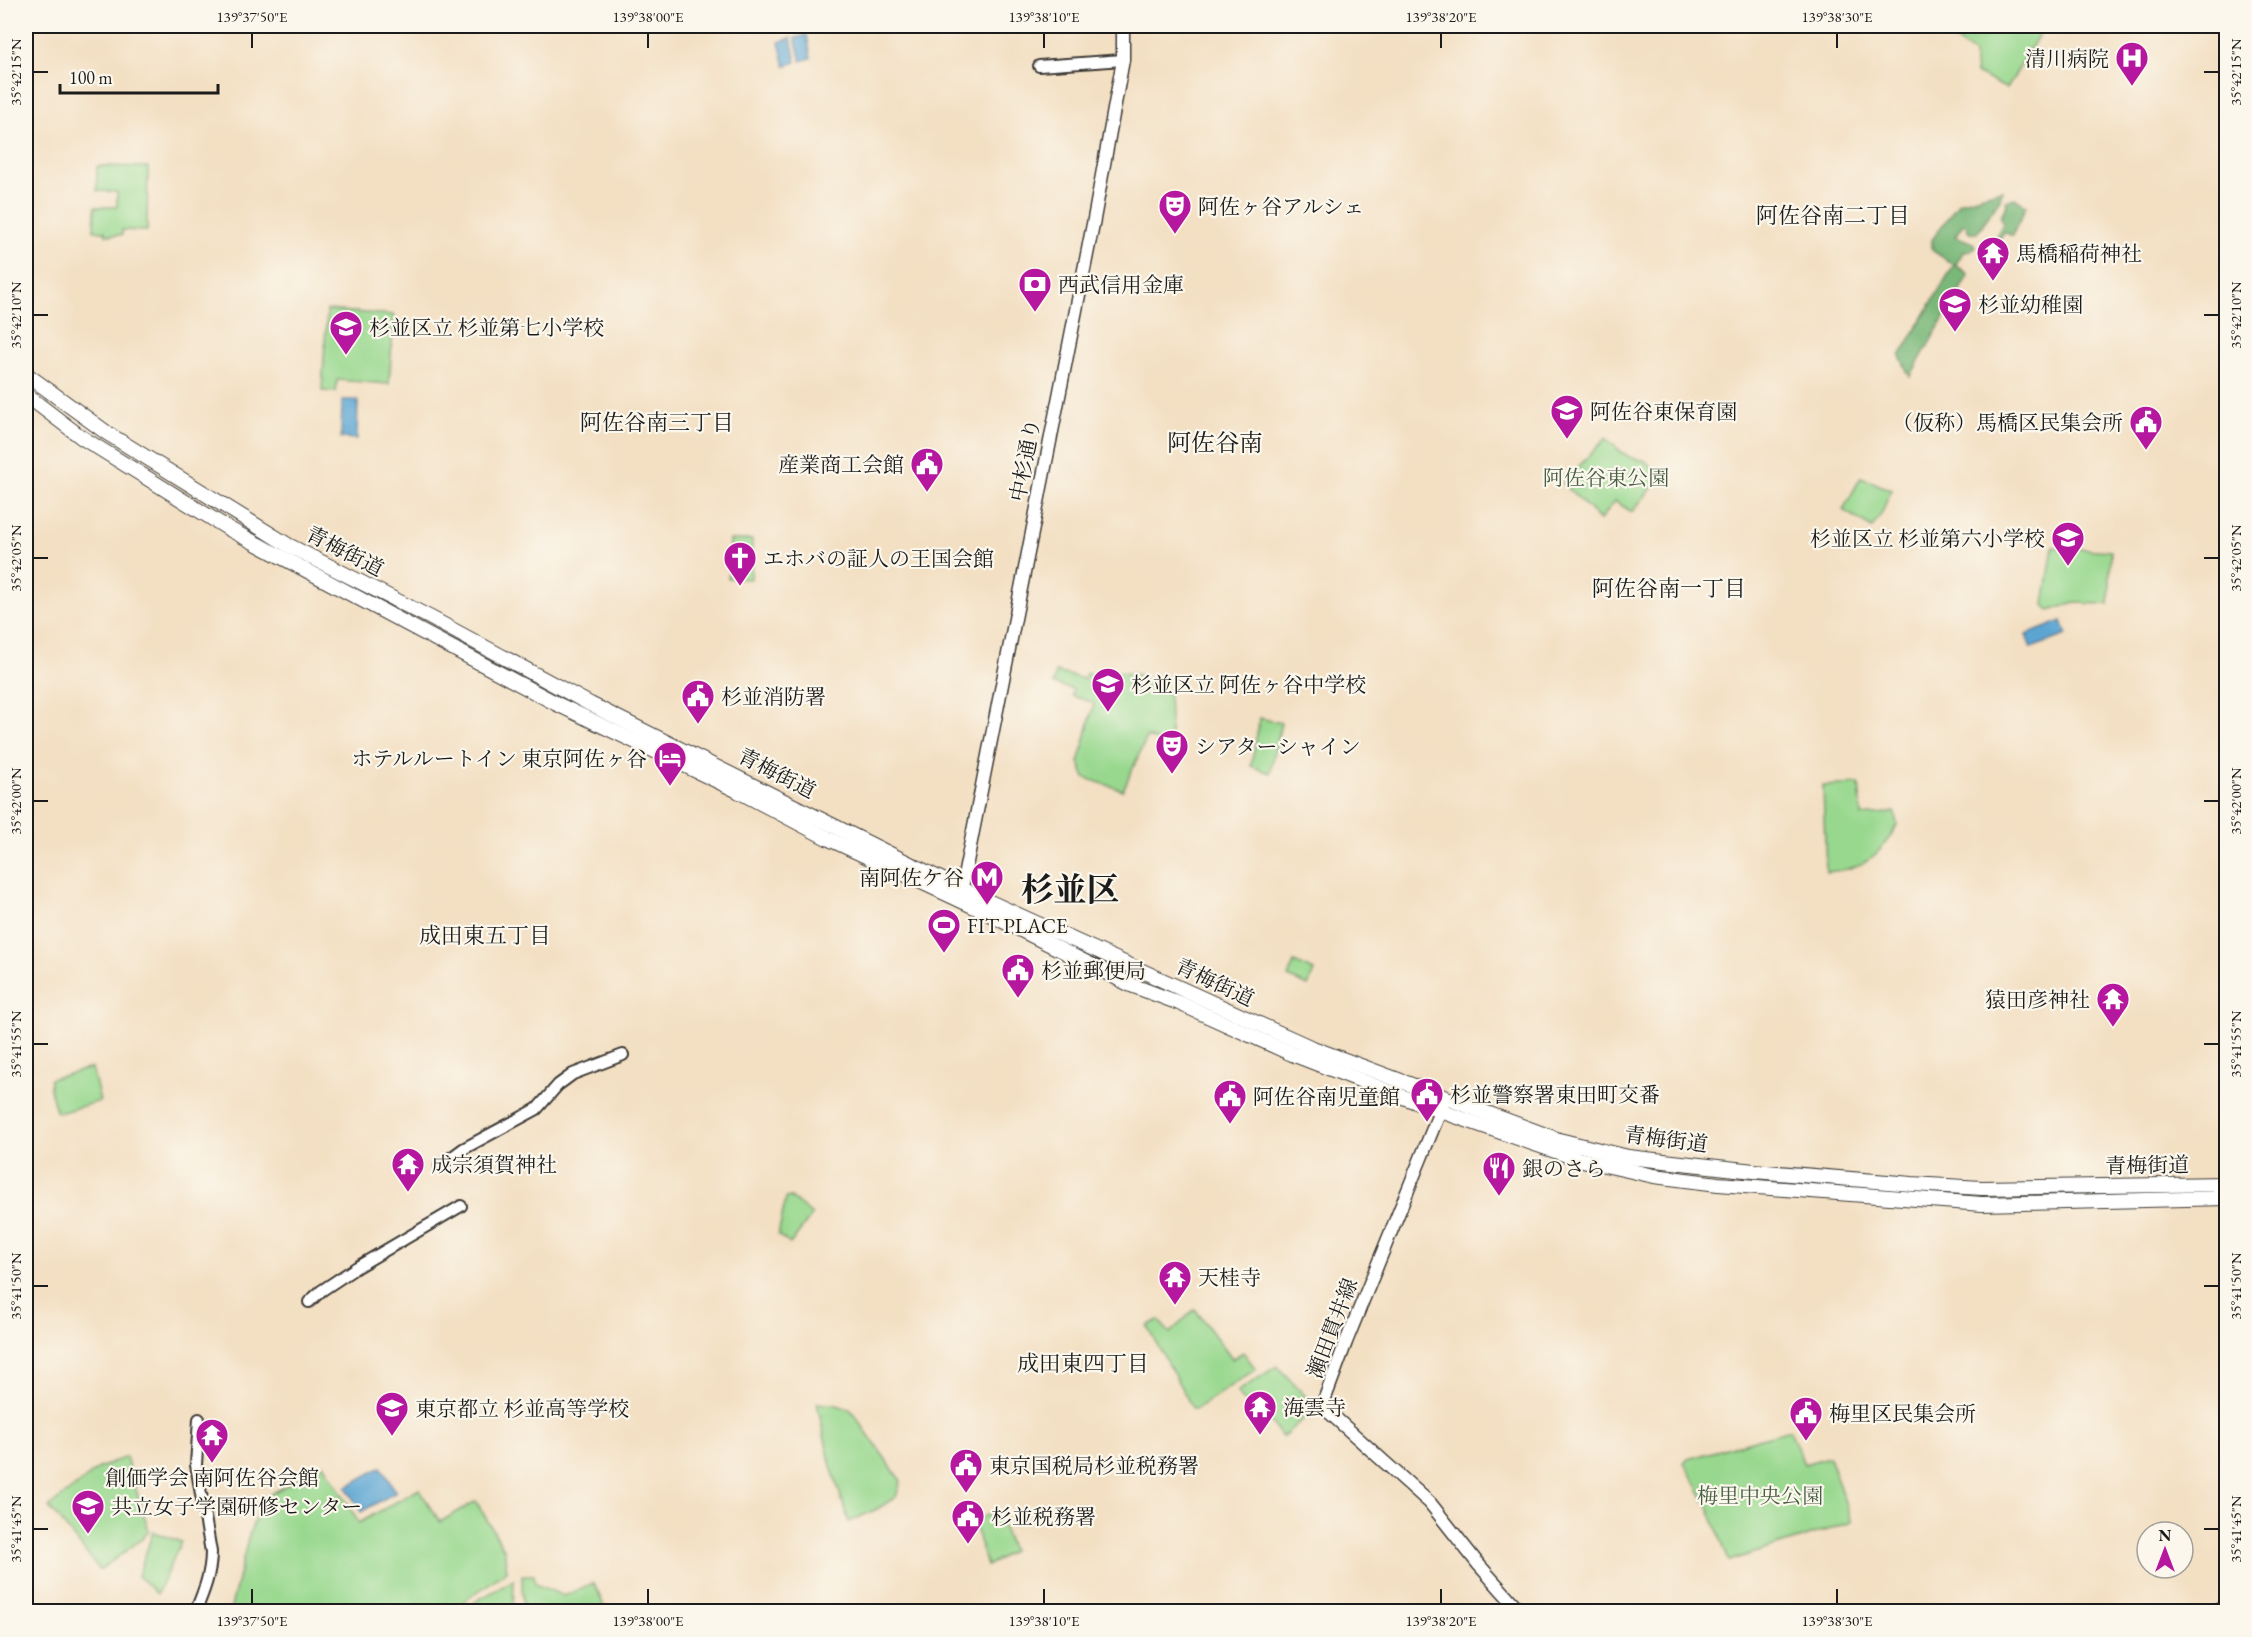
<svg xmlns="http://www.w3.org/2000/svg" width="2252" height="1637" font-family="'EB Garamond','Noto Serif JP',serif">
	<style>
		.green { fill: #98d88e; stroke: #5a7a55; stroke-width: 1.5 }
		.forest { fill: #7ab879; stroke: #4b6a4a; stroke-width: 1.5 }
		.water { fill: #5ba5d3; stroke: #3c6078; stroke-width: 1.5 }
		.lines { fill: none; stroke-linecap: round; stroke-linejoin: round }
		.tertiary-casing { stroke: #3c3935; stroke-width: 14 }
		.secondary-casing { stroke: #3c3935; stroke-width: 15 }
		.primary-casing { stroke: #3c3935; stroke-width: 16 }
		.tertiary { stroke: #fff; stroke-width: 10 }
		.secondary { stroke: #fff; stroke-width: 12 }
		.primary { stroke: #fff; stroke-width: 14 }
		.ticks { fill: none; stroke: #1c1c1c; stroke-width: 2 }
		.labels { text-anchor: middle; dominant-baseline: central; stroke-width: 4.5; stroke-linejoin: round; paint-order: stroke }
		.poi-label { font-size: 21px; fill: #1c1c1c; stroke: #fbf7ec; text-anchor: start }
		.street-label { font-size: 21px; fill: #1c1c1c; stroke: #fbf7ec }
		.park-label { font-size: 21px; fill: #475e44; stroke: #fbf7ec }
		.neighbourhood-label { font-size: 22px; fill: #1c1c1c; stroke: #fbf7ec }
		.quarter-label { font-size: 24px; fill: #1c1c1c; stroke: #fbf7ec }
		.town-label { font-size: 33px; font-weight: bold; fill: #1c1c1c; stroke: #fbf7ec }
		.neatline { fill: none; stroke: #1c1c1c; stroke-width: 2 }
		.ticks-label { font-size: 15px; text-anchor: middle; fill: #1c1c1c }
	</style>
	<rect width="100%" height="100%" fill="#fbf7ec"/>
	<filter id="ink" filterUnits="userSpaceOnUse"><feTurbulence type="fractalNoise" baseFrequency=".0167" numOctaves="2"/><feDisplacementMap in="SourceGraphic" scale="12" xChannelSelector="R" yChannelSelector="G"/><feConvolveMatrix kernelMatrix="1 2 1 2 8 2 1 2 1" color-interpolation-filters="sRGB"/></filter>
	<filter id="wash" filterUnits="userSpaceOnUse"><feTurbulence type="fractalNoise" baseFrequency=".008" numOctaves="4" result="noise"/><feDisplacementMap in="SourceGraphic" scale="24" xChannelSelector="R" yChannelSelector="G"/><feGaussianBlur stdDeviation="1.35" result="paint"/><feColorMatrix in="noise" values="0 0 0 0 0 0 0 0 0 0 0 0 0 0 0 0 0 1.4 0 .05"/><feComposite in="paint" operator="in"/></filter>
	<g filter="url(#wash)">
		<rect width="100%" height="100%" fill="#f3dfc2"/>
		<g class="green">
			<path d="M1936,26H2033L2042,29L2007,89L1976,73L1974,54Z"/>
			<path d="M97,166L148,167L147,231L122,230V235H106L105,231H94L95,207H117V192L97,191Z"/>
			<path d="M327,310L394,315L389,384L337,380L336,392L322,391Z"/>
			<path d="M1606,438C1618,449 1627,460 1644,460L1662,476L1632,512L1615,501L1600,520L1563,483Z"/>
			<path d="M1861,477L1891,490L1882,513L1872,528L1843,510Z"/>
			<path d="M730,540H752L751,579L728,578Z"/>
			<path d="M2053,547L2111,551L2109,604L2072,603L2050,611L2044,605Z"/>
			<path d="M1108,671L1141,675L1160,691L1169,693L1171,746L1147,737L1123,790L1085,778L1079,763L1094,703L1072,696L1073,689L1053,684L1056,672L1084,679L1086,673L1106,677Z"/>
			<path d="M1260,718L1281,723L1270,773L1251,766Z"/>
			<path d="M1859,784L1862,816L1895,812L1897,825C1880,857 1862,870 1826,872L1823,786Z"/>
			<path d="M1294,962L1314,971L1308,986L1288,977Z"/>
			<path d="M92,1068L100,1101L59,1113L56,1111L50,1090V1079Z"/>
			<path d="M790,1197L812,1215L790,1244L778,1235L786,1198Z"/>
			<path d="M1195,1309L1232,1359L1243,1352L1256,1369L1196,1409H1193L1147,1326L1158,1320L1170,1333Z"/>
			<path d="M1277,1366L1314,1405V1410L1282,1437L1267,1417L1260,1422L1237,1392Z"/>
			<path d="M817,1403L837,1405L851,1410L901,1481L896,1497L877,1509L849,1522L831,1466Z"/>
			<path d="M1790,1430L1804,1464L1829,1457L1852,1522L1729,1561L1708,1506L1684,1463L1688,1459Z"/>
			<path d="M126,1457L149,1531L142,1539L100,1570L49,1507L99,1468Z"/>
			<path d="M324,1464L359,1523L419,1489L440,1522L476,1501L504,1549L507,1571L450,1611H230L249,1535L262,1499Z"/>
			<path d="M997,1511L1012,1551L987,1566L973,1521Z"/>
			<path d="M153,1532L181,1542L157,1594L138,1576Z"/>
			<path d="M522,1575H534L535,1584L564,1596L594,1583L606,1611H523Z"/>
			<path d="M514,1580L513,1611H462L478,1600Z"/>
		</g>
		<g class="forest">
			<path d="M2002,190L2000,199L1977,233L1969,232L1966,225L1963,224L1955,236L1973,243L1975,246L1971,251L1964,252L1955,265L1969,274L1910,377L1900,356L1954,265L1932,250V240L1959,202Z"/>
			<path d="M2015,198L2026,206L2012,236L2004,232L1996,244L1992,242L2004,223L2000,216L2007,206L2006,201Z"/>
		</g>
		<g class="water">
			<path d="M807,35L811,58L801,61L795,38Z"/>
			<path d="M791,38L796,62L785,66L779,42Z"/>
			<path d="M342,400H358L357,439L341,438Z"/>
			<path d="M2062,621L2067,635L2031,648L2026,635Z"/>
			<path d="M381,1467L396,1492L361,1512L346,1487Z"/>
		</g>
	</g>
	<g filter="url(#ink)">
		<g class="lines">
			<g class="tertiary-casing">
				<g id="tertiary">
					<path d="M1039,66L1123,60"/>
					<path d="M440,1166L463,1149L537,1109L558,1085L573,1074L623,1055"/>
					<path d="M309,1302L321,1291L357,1267L461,1206"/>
					<path d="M196,1610C204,1591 211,1573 211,1552L196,1465L199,1419"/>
				</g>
			</g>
			<g class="secondary-casing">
				<g id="secondary">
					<path d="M960,897L1094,219L1123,60V26"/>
					<path d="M1443,1104L1346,1342L1322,1406L1430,1503L1479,1565L1521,1612"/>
				</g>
			</g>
			<g class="primary-casing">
				<g id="primary">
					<path d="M26,374L107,433L288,545L429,617L590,704L894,856L961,889L1310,1047L1559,1140L1628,1157L1754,1171L1912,1184L1982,1188L2226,1184"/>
					<path d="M26,395L81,437L229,529L557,704L736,790L827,838L981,910L1131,985L1179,1003L1292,1054L1429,1107L1578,1159L1654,1176L1718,1184L1982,1204L2226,1198"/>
					<path d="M2213,1612L2226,1606"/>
				</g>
			</g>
			<use href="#tertiary" class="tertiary"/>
			<use href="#secondary" class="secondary"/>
			<use href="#primary" class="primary"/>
		</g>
	</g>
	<path class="ticks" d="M252,33V48M648,33V48M1044,33V48M1441,33V48M1837,33V48M33,72H48M2204,72H2219M33,315H48M2204,315H2219M33,558H48M2204,558H2219M33,801H48M2204,801H2219M33,1044H48M2204,1044H2219M33,1286H48M2204,1286H2219M33,1529H48M2204,1529H2219M252,1589V1604M648,1589V1604M1044,1589V1604M1441,1589V1604M1837,1589V1604"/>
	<defs>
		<g id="hospital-pin" transform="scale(1.725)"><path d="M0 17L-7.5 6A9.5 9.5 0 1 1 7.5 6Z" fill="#b5179e" stroke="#fbf7ec"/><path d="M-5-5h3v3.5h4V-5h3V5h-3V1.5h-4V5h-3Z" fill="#fff"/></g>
		<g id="theatre-pin" transform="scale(1.725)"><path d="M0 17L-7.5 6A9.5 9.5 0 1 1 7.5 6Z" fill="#b5179e" stroke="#fbf7ec"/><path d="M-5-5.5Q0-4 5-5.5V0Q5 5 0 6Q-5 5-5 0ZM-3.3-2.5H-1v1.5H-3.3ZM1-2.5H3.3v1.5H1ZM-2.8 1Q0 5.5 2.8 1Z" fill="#fff"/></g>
		<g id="temple-pin" transform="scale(1.725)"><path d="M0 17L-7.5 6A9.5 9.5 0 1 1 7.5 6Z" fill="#b5179e" stroke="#fbf7ec"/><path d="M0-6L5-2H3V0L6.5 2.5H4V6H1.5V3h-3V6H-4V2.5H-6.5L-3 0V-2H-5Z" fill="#fff"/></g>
		<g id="bank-pin" transform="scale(1.725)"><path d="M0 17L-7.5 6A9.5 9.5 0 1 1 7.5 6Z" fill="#b5179e" stroke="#fbf7ec"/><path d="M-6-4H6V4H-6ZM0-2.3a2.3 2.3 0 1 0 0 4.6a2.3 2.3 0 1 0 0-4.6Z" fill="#fff"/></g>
		<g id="school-pin" transform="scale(1.725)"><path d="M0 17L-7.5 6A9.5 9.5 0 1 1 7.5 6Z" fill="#b5179e" stroke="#fbf7ec"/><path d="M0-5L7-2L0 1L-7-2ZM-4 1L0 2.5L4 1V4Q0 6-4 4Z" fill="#fff"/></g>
		<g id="civic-pin" transform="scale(1.725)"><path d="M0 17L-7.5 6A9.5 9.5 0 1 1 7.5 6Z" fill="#b5179e" stroke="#fbf7ec"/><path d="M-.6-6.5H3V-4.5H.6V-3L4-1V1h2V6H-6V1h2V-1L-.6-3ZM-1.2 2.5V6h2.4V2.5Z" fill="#fff"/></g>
		<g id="church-pin" transform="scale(1.725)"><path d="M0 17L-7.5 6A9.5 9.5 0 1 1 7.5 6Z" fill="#b5179e" stroke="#fbf7ec"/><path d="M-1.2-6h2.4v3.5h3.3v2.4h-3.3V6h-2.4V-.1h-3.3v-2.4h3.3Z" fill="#fff"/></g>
		<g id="hotel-pin" transform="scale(1.725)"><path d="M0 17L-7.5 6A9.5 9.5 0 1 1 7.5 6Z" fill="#b5179e" stroke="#fbf7ec"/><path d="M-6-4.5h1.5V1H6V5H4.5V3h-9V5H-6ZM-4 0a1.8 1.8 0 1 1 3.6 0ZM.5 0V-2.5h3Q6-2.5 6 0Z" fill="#fff"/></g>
		<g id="metro-pin" transform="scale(1.725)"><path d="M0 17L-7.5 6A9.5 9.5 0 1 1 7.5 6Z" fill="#b5179e" stroke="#fbf7ec"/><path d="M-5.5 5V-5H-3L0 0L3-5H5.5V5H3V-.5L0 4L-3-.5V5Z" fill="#fff"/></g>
		<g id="stadium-pin" transform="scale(1.725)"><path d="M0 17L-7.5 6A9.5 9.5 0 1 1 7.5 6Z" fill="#b5179e" stroke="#fbf7ec"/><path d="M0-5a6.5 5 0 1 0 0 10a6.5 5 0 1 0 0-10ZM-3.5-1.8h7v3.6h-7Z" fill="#fff"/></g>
		<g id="restaurant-pin" transform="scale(1.725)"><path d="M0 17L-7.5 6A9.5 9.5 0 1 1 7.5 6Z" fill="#b5179e" stroke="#fbf7ec"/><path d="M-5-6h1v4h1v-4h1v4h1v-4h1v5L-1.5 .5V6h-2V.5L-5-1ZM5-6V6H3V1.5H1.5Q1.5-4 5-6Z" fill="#fff"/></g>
	</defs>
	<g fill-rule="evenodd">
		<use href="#hospital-pin" x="2132" y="58"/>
		<use href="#theatre-pin" x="1175" y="206"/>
		<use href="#temple-pin" x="1993" y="253"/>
		<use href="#bank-pin" x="1035" y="284"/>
		<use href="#school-pin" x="1955" y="304"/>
		<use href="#school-pin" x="346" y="327"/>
		<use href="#school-pin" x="1567" y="411"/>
		<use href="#civic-pin" x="2146" y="422"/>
		<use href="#civic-pin" x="927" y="464"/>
		<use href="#school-pin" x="2068" y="538"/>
		<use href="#church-pin" x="740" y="558"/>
		<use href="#school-pin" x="1108" y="684"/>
		<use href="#civic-pin" x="698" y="696"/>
		<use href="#theatre-pin" x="1172" y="746"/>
		<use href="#hotel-pin" x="670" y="758"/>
		<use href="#metro-pin" x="987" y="877"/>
		<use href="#stadium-pin" x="944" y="925"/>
		<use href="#civic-pin" x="1018" y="970"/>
		<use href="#temple-pin" x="2113" y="999"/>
		<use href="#civic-pin" x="1427" y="1094"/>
		<use href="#civic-pin" x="1230" y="1096"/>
		<use href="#temple-pin" x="408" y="1164"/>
		<use href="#restaurant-pin" x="1499" y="1168"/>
		<use href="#temple-pin" x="1175" y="1277"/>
		<use href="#temple-pin" x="1260" y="1407"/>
		<use href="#school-pin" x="392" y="1408"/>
		<use href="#civic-pin" x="1806" y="1413"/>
		<use href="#temple-pin" x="212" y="1435"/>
		<use href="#civic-pin" x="966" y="1465"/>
		<use href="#school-pin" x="88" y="1506"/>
		<use href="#civic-pin" x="968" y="1516"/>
	</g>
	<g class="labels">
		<g class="poi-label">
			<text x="2109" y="58" text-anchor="end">清川病院</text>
			<text x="1198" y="206">阿佐ヶ谷アルシェ</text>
			<text x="2016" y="253">馬橋稲荷神社</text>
			<text x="1058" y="284">西武信用金庫</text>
			<text x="1978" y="304">杉並幼稚園</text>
			<text x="369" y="327">杉並区立 杉並第七小学校</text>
			<text x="1590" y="411">阿佐谷東保育園</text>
			<text x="2123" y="422" text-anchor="end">（仮称）馬橋区民集会所</text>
			<text x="904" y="464" text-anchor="end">産業商工会館</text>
			<text x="2045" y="538" text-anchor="end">杉並区立 杉並第六小学校</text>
			<text x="763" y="558">エホバの証人の王国会館</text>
			<text x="1131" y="684">杉並区立 阿佐ヶ谷中学校</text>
			<text x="721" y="696">杉並消防署</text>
			<text x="1195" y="746">シアターシャイン</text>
			<text x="647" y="758" text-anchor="end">ホテルルートイン 東京阿佐ヶ谷</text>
			<text x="964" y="877" text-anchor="end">南阿佐ケ谷</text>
			<text x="967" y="925">FIT PLACE</text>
			<text x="1041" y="970">杉並郵便局</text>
			<text x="2090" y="999" text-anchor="end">猿田彦神社</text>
			<text x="1450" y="1094">杉並警察署東田町交番</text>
			<text x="1253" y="1096">阿佐谷南児童館</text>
			<text x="431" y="1164">成宗須賀神社</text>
			<text x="1522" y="1168">銀のさら</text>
			<text x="1198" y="1277">天桂寺</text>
			<text x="1283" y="1407">海雲寺</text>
			<text x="415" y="1408">東京都立 杉並高等学校</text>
			<text x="1829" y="1413">梅里区民集会所</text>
			<text x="989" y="1465">東京国税局杉並税務署</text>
			<text x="212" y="1477" text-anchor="middle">創価学会 南阿佐谷会館</text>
			<text x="111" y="1506">共立女子学園研修センター</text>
			<text x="991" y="1516">杉並税務署</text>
		</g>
		<g class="street-label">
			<text transform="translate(1025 460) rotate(-79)">中杉通り</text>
			<text transform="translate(345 551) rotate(27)">青梅街道</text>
			<text transform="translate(777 773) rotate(27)">青梅街道</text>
			<text transform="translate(1215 982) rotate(25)">青梅街道</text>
			<text transform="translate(1666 1139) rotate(7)">青梅街道</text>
			<text transform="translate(2147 1165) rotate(-1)">青梅街道</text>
			<text transform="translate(1332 1328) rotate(-69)">瀬田貫井線</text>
		</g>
		<g class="park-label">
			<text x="1606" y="477">阿佐谷東公園</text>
			<text x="1760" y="1495">梅里中央公園</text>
		</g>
		<g class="neighbourhood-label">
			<text x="1833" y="215">阿佐谷南二丁目</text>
			<text x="657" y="422">阿佐谷南三丁目</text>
			<text x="1669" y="588">阿佐谷南一丁目</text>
			<text x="485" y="935">成田東五丁目</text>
			<text x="1083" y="1363">成田東四丁目</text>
		</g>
		<g class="quarter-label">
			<text x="1215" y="442">阿佐谷南</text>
		</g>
		<g class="town-label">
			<text x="1070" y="889">杉並区</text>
		</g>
	</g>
	<rect width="2252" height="1637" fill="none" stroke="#fbf7ec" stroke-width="66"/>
	<g transform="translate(2165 1550)"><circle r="28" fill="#fbf7ec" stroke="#a29f99" stroke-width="1.5"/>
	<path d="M0-4.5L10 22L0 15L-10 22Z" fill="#b5179e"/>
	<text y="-9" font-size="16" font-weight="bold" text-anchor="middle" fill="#1c1c1c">N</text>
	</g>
	<path d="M60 84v9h158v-9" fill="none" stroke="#1c1c1c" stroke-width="3"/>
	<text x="69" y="84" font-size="18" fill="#1c1c1c" stroke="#fbf7ec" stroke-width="4.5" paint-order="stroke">100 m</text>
	<rect x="33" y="33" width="2186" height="1571" class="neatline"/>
	<g class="ticks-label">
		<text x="252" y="22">139°37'50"E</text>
		<text x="648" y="22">139°38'00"E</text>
		<text x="1044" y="22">139°38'10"E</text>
		<text x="1441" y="22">139°38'20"E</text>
		<text x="1837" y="22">139°38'30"E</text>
		<text transform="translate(16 72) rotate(-90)" y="5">35°42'15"N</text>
		<text transform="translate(2236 72) rotate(-90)" y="5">35°42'15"N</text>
		<text transform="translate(16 315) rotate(-90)" y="5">35°42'10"N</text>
		<text transform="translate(2236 315) rotate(-90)" y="5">35°42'10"N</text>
		<text transform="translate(16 558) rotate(-90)" y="5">35°42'05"N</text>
		<text transform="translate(2236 558) rotate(-90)" y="5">35°42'05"N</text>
		<text transform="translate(16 801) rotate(-90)" y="5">35°42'00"N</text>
		<text transform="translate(2236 801) rotate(-90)" y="5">35°42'00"N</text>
		<text transform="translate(16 1044) rotate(-90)" y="5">35°41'55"N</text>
		<text transform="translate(2236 1044) rotate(-90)" y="5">35°41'55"N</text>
		<text transform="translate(16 1286) rotate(-90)" y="5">35°41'50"N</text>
		<text transform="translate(2236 1286) rotate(-90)" y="5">35°41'50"N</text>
		<text transform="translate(16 1529) rotate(-90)" y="5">35°41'45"N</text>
		<text transform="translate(2236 1529) rotate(-90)" y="5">35°41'45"N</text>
		<text x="252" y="1626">139°37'50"E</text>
		<text x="648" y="1626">139°38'00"E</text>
		<text x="1044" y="1626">139°38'10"E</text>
		<text x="1441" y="1626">139°38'20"E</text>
		<text x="1837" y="1626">139°38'30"E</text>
	</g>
</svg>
